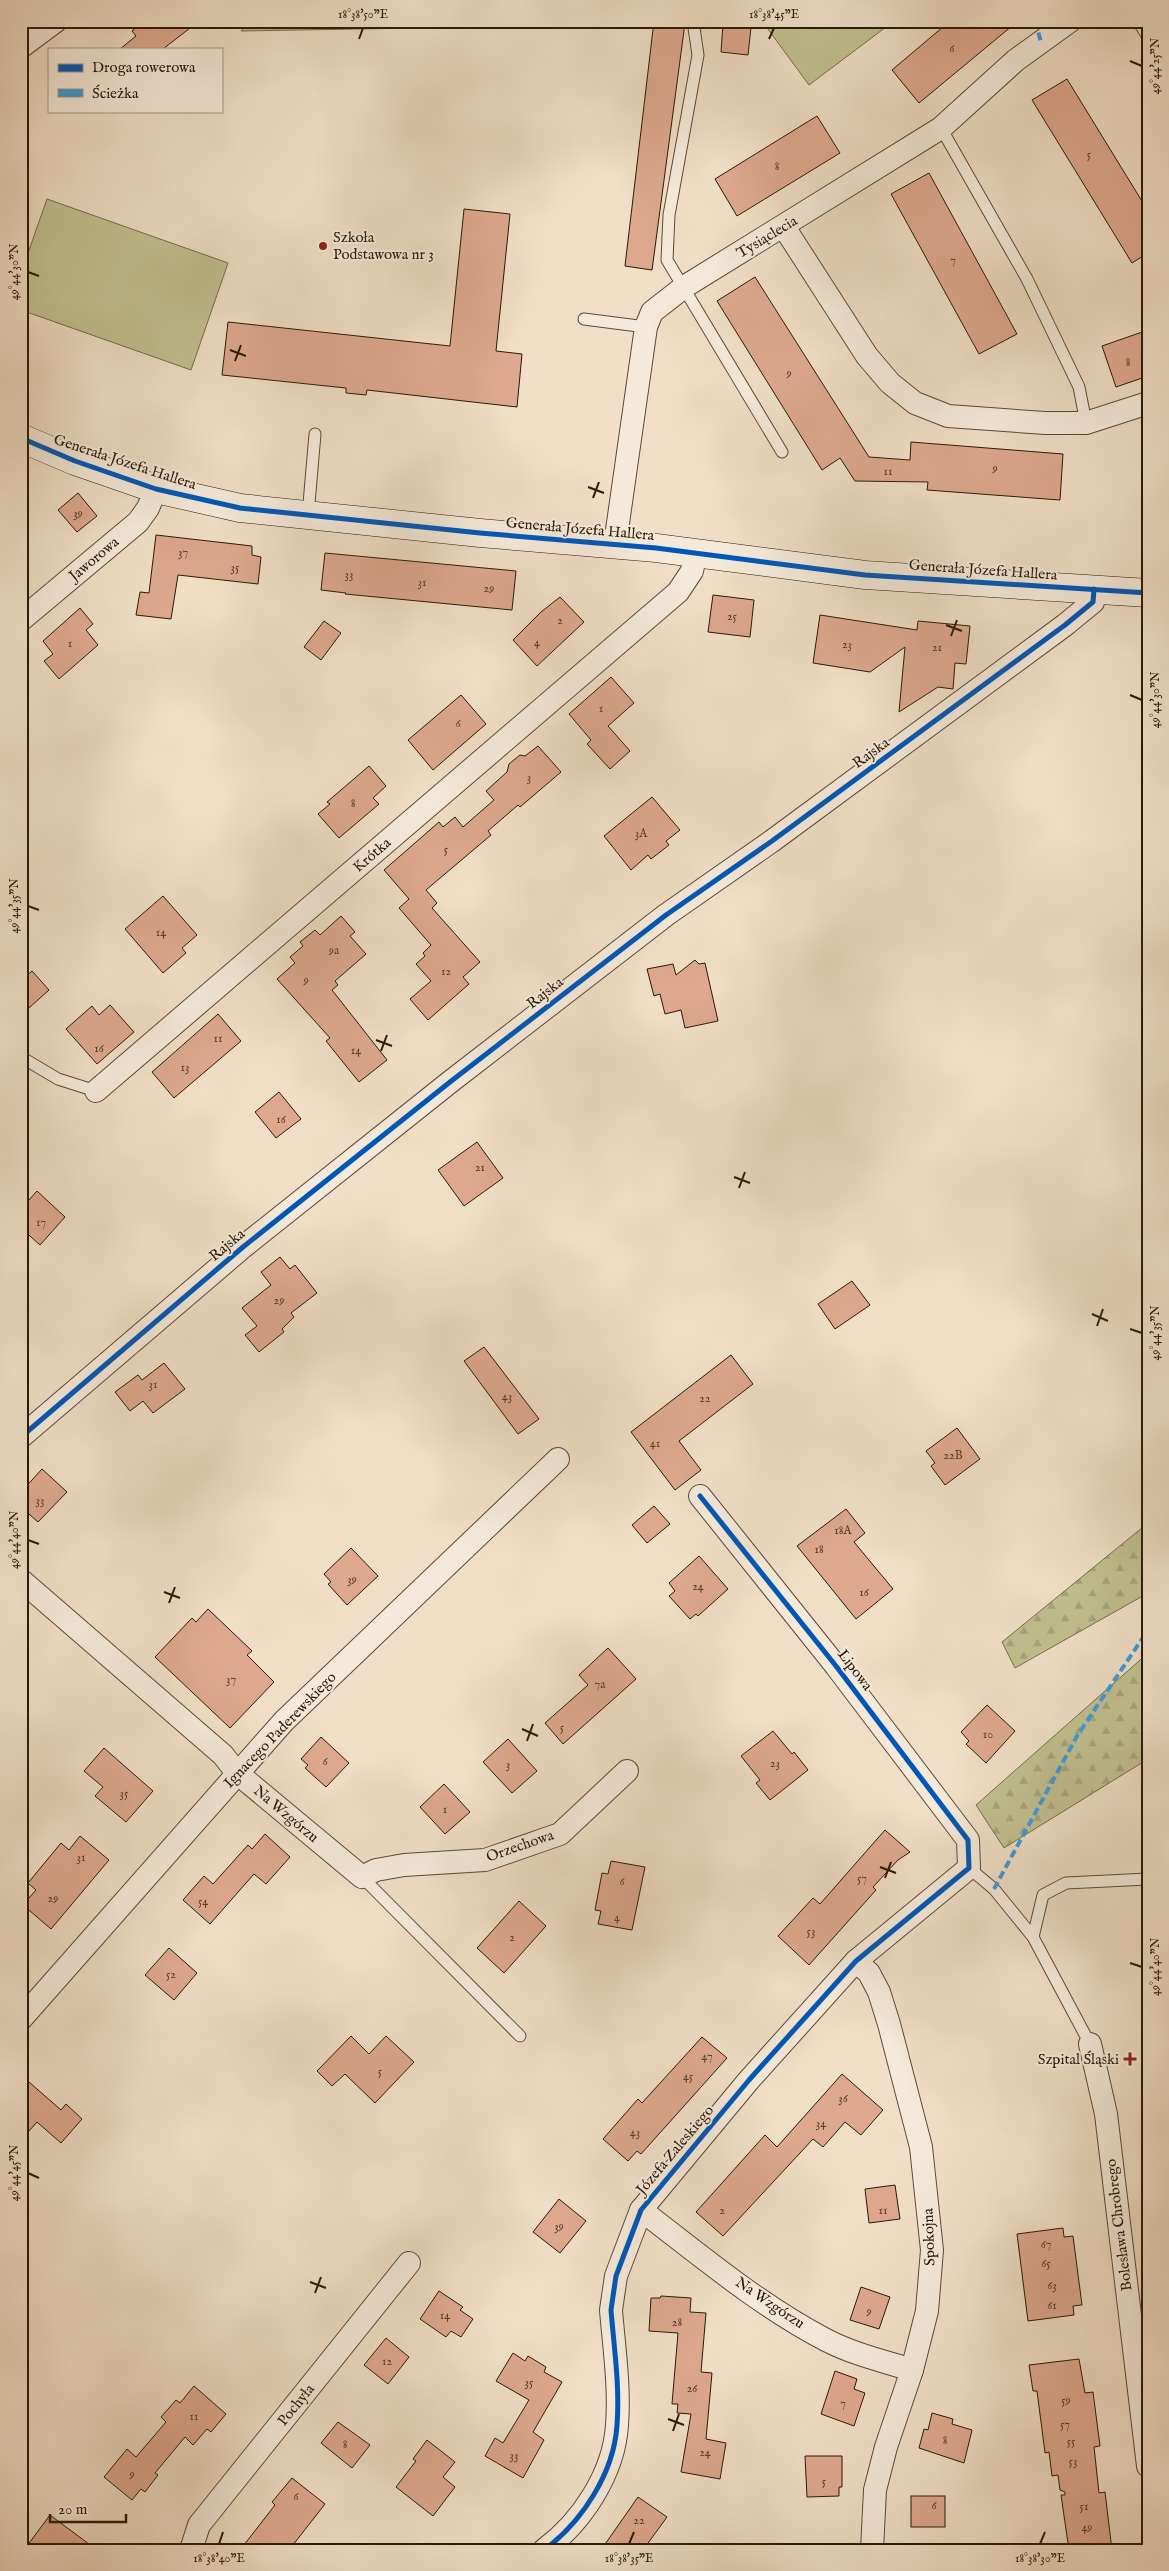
<svg xmlns="http://www.w3.org/2000/svg" width="1169" height="2571" font-family="'IM FELL English',serif">
	<style>
		.green { fill: #c1c090; stroke: #766c4b }
		.forest { fill: url(#forest-firs); stroke: #766c4b }
		.building { fill: #dda88e; stroke: #2a1906 }
		.lines { fill: none; stroke-linecap: round; stroke-linejoin: round }
		.lane-casing { stroke: #5c4a36; stroke-width: 13 }
		.street-casing { stroke: #5c4a36; stroke-width: 24 }
		.secondary-casing { stroke: #2a1906; stroke-width: 29 }
		.lane { stroke: #f5eada; stroke-width: 11 }
		.street { stroke: #f5eada; stroke-width: 22 }
		.secondary { stroke: #f5eada; stroke-width: 28 }
		.quiet { stroke: #3d9bdd; stroke-width: 4; stroke-dasharray: 8 4; stroke-linecap: butt }
		.cycleway-casing { stroke: #f5eada; stroke-width: 8 }
		.cycleway { stroke: #0057b8; stroke-width: 5 }
		.ticks { fill: none; stroke: #2a1906; stroke-width: 2 }
		.poi-dot { fill: #8f2418; stroke: #f5eada; stroke-width: 2 }
		.labels { text-anchor: middle; dominant-baseline: central; stroke-width: 4; stroke-linejoin: round; paint-order: stroke }
		.number-label { font-size: 12px; fill: #573d28 }
		.poi-label { font-size: 15px; fill: #2a1906; stroke: #f5eada; text-anchor: start }
		.street-label { font-size: 15px; fill: #2a1906; stroke: #f5eada }
		.neatline { fill: none; stroke: #2a1906; stroke-width: 2 }
		.ticks-label { font-size: 12px; text-anchor: middle; fill: #2a1906 }
	</style>
	<defs>
		<pattern id="forest-firs" width="22" height="20" patternUnits="userSpaceOnUse" patternTransform="scale(1.25)"><rect width="22" height="20" fill="#c1c090"/><path d="M5 1l3.5 6h-7zM16 11l3.5 6h-7z" fill="#a6a47b"/></pattern>
	</defs>
	<rect width="100%" height="100%" fill="#f0dfc6"/>
	<filter id="stains"><feTurbulence type="fractalNoise" baseFrequency=".004" numOctaves="4"/><feColorMatrix values="0 0 0 0 .2 0 0 0 0 .09 0 0 0 0 .02 0 0 0 .5 -.17"/></filter>
	<radialGradient id="worn" r=".72"><stop offset=".6" stop-color="#630" stop-opacity="0"/><stop offset="1" stop-color="#630" stop-opacity=".3"/></radialGradient>
	<g class="green">
		<path d="M250,21H652L651,24L241,31Z"/>
		<path d="M762,21H894L809,85Z"/>
		<path d="M47,199L228,263L191,370L21,310V273Z"/>
	</g>
	<g class="forest">
		<path d="M1148,1523V1593L1015,1668L1002,1642Z"/>
		<path d="M1148,1653V1759L1004,1848L976,1805Z"/>
	</g>
	<g class="building">
		<path d="M143,21H199L163,49H120L136,36L132,31Z"/>
		<path d="M654,21L685,23L652,270L625,266Z"/>
		<path d="M950,21H1018L919,103L892,70Z"/>
		<path d="M723,24L751,27L748,55L721,52Z"/>
		<path d="M1067,79L1148,211V253L1132,263L1032,100Z"/>
		<path d="M817,116L840,153L737,216L715,179Z"/>
		<path d="M929,173L1017,334L979,354L891,194Z"/>
		<path d="M464,209L510,214L496,351L522,354L517,407L367,390L366,395L346,393V388L222,375L228,322L450,346Z"/>
		<path d="M755,277L869,457L910,460L911,442L1063,454L1060,500L927,490L928,482L855,481L840,458L822,470L717,301Z"/>
		<path d="M1148,330V376L1116,387L1102,346Z"/>
		<path d="M78,493L97,516L77,532L58,510Z"/>
		<path d="M156,535L252,546V555L261,557L258,584L178,575L171,619L136,615L140,592L149,593Z"/>
		<path d="M325,553L516,571L512,610L345,594L346,593L321,590Z"/>
		<path d="M713,595L754,600L750,637L708,632Z"/>
		<path d="M560,597L584,622L537,666L513,640L541,612Z"/>
		<path d="M80,608L93,624L86,630L98,645L59,679L44,661L53,654L43,641Z"/>
		<path d="M820,615L917,630L918,621L970,626L966,664L955,663L953,689L938,687L899,712L905,647L870,672L813,663Z"/>
		<path d="M324,621L341,633L321,660L304,647Z"/>
		<path d="M611,677L634,703L608,726L630,751L610,769L587,744L591,740L569,714Z"/>
		<path d="M461,695L486,724L433,770L408,740Z"/>
		<path d="M538,746L561,772L520,807L518,805L488,831L491,835L426,890L437,903L432,908L480,962L463,977L469,984L428,1020L410,999L431,981L416,964L425,956L423,953L431,945L399,908L409,899L384,870L439,822L443,827L455,817L463,827L494,800L486,791L507,772L509,764L520,755L525,756Z"/>
		<path d="M369,766L386,786L373,798L379,804L339,838L318,814L330,804L327,802Z"/>
		<path d="M652,797L680,830L666,841L669,845L651,859L648,855L631,870L604,836Z"/>
		<path d="M163,896L197,935L182,948L186,953L163,973L125,929Z"/>
		<path d="M341,916L355,932L350,936L366,954L335,981L338,985L332,990L387,1060L359,1082L326,1041L330,1038L277,979L295,963L290,957L303,946L300,942L315,930L320,935Z"/>
		<path d="M695,960L699,964L705,963L718,1021L685,1028L681,1010L665,1014L660,994L654,996L647,969L673,964L676,975Z"/>
		<path d="M32,971L49,990L21,1015V981Z"/>
		<path d="M110,1005L134,1032L97,1064L66,1029L92,1006L99,1015Z"/>
		<path d="M218,1014L241,1041L174,1098L152,1072Z"/>
		<path d="M279,1092L301,1119L276,1138L255,1112Z"/>
		<path d="M477,1142L503,1178L464,1206L438,1170Z"/>
		<path d="M37,1191L65,1217L40,1245L21,1228V1209Z"/>
		<path d="M280,1257L290,1269L295,1265L317,1293L291,1313L294,1317L282,1329L284,1332L259,1352L245,1335L257,1326L242,1308L271,1285L261,1272Z"/>
		<path d="M852,1281L870,1305L835,1329L818,1304Z"/>
		<path d="M484,1347L539,1419L518,1434L464,1361Z"/>
		<path d="M731,1355L753,1384L679,1441L701,1470L675,1490L631,1432Z"/>
		<path d="M164,1363L185,1389L153,1413L143,1401L130,1411L115,1392L138,1375L142,1380Z"/>
		<path d="M957,1428L980,1459L945,1485L931,1466L935,1463L926,1451Z"/>
		<path d="M42,1469L67,1492L38,1522L21,1507V1492Z"/>
		<path d="M654,1506L670,1524L647,1543L632,1525Z"/>
		<path d="M846,1509L865,1533L854,1542L893,1589L856,1619L797,1546Z"/>
		<path d="M351,1548L378,1576L347,1605L328,1584L331,1582L324,1574Z"/>
		<path d="M699,1556L728,1589L698,1616L696,1614L690,1619L669,1596L675,1591L669,1583Z"/>
		<path d="M208,1609L252,1651L247,1655L274,1682L230,1728L155,1657L192,1618L196,1622Z"/>
		<path d="M608,1648L636,1679L563,1744L545,1723L588,1685L579,1675Z"/>
		<path d="M987,1705L1015,1731L986,1763L966,1744L969,1741L961,1732Z"/>
		<path d="M773,1731L792,1754L794,1752L808,1770L770,1800L756,1783L760,1780L741,1756Z"/>
		<path d="M321,1737L349,1763L326,1787L305,1768L308,1765L301,1759Z"/>
		<path d="M508,1739L537,1771L512,1793L483,1762Z"/>
		<path d="M104,1748L153,1791L126,1822L95,1796L103,1787L84,1771Z"/>
		<path d="M444,1784L470,1812L445,1834L420,1807Z"/>
		<path d="M885,1830L910,1852L898,1860L873,1887L876,1890L809,1965L778,1936L813,1898L820,1904Z"/>
		<path d="M265,1834L290,1857L266,1884L254,1874L210,1924L183,1900L204,1876L213,1884L248,1845L252,1849Z"/>
		<path d="M80,1836L109,1860L51,1929L23,1905L36,1890L28,1883L61,1843L69,1850Z"/>
		<path d="M611,1861L645,1867L632,1930L598,1924L601,1911L595,1910L602,1873L608,1874Z"/>
		<path d="M519,1901L546,1926L504,1973L477,1948Z"/>
		<path d="M169,1948L197,1973L174,2000L145,1975Z"/>
		<path d="M351,2036L369,2054L386,2036L414,2062L375,2103L345,2074L332,2086L317,2071Z"/>
		<path d="M702,2037L727,2058L641,2154L637,2151L628,2161L603,2139L638,2099L642,2103Z"/>
		<path d="M842,2074L883,2110L861,2135L845,2122L823,2147L813,2139L723,2236L696,2212L765,2135L777,2147Z"/>
		<path d="M21,2075L61,2110L66,2104L82,2119L61,2143L37,2122L21,2140Z"/>
		<path d="M895,2185L900,2219L869,2223L865,2189Z"/>
		<path d="M559,2199L586,2221L560,2253L533,2232Z"/>
		<path d="M1063,2228L1064,2237L1073,2236L1082,2305L1073,2306L1074,2315L1028,2321L1017,2234Z"/>
		<path d="M861,2287L890,2297L879,2329L850,2320Z"/>
		<path d="M439,2291L463,2307L460,2310L473,2319L461,2337L451,2331L446,2337L420,2319Z"/>
		<path d="M661,2296L691,2298L690,2312L706,2313L701,2372L712,2373L706,2439L726,2443L720,2479L681,2472L691,2414L677,2413L678,2404H672L678,2333L649,2331L651,2298H660Z"/>
		<path d="M386,2338L409,2357L388,2384L364,2365Z"/>
		<path d="M513,2353L525,2361L528,2356L546,2367L544,2372L562,2382L533,2432L544,2440L523,2478L485,2456L495,2438L503,2443L529,2400L496,2381Z"/>
		<path d="M1079,2359L1085,2393L1093,2392L1100,2446L1094,2447L1099,2493L1105,2492L1112,2550H1069L1061,2495H1065V2492L1060,2490L1058,2475L1052,2476L1049,2452L1045,2453L1037,2391H1033L1029,2365Z"/>
		<path d="M835,2371L857,2379L854,2389L865,2393L854,2426L821,2414Z"/>
		<path d="M194,2386L226,2414L211,2432L207,2429L193,2445L185,2437L155,2473L158,2475L145,2492L141,2489L132,2500L104,2477L127,2449L136,2457L166,2422L161,2417L176,2400L180,2403Z"/>
		<path d="M932,2413L953,2419L952,2424L972,2430L964,2463L919,2448L924,2429L928,2430Z"/>
		<path d="M338,2422L370,2445L352,2468L321,2443Z"/>
		<path d="M427,2440L455,2462L443,2477L455,2487L433,2516L396,2487L416,2461L413,2459Z"/>
		<path d="M805,2456H842V2487H839V2496L807,2497Z"/>
		<path d="M292,2478L325,2504L289,2550H240L275,2505L272,2502Z"/>
		<rect x="911" y="2496" width="34" height="31"/>
		<path d="M638,2497L667,2517L643,2550H601Z"/>
		<path d="M50,2515L97,2550H24Z"/>
	</g>
	<g class="lines">
		<g class="lane-casing">
			<g id="lane">
				<path d="M693,21L698,55L669,215L667,260L782,452"/>
				<path d="M1138,21L1148,37"/>
				<path d="M941,128L1027,279L1079,387L1086,423"/>
				<path d="M584,319L646,327"/>
				<path d="M308,515L315,434"/>
				<path d="M21,1057L58,1079L96,1091"/>
				<path d="M969,1868L994,1889L1033,1937L1090,2044"/>
				<path d="M362,1877L520,2036"/>
				<path d="M1033,1937L1043,1895L1066,1883L1148,1879"/>
			</g>
		</g>
		<g class="street-casing">
			<g id="street">
				<path d="M21,47L56,21"/>
				<path d="M784,227L867,356L890,383L915,403L948,416L1045,423H1086L1148,403"/>
				<path d="M615,544L646,327L652,312L684,287L941,128L1016,60L1070,21"/>
				<path d="M21,620L138,522L148,508L156,489"/>
				<path d="M96,1091L678,592L692,571L696,553"/>
				<path d="M21,1437L243,1247L450,1082L666,915L772,841L1065,625L1093,602L1094,589"/>
				<path d="M21,1580L223,1755L237,1773L362,1877L376,1870L404,1865L485,1860L560,1834L627,1771"/>
				<path d="M856,1961L869,1973L879,1992L889,2024L921,2147L932,2250L927,2311L912,2370L886,2447L875,2490L872,2550"/>
				<path d="M21,2019L284,1721L558,1459"/>
				<path d="M1090,2044L1106,2114L1148,2466"/>
				<path d="M641,2210C700,2255 759,2305 826,2340C853,2354 883,2361 912,2370"/>
				<path d="M191,2550L199,2525L409,2263"/>
				<path d="M544,2550C582,2522 614,2473 617,2425C620,2387 614,2347 611,2310L616,2276L641,2210L749,2080L856,1961L969,1868L968,1840L836,1666L700,1496"/>
			</g>
		</g>
		<g class="secondary-casing">
			<path id="secondary" d="M21,438L75,461L156,489L240,508L480,533L656,548L865,575L1148,593"/>
		</g>
		<use href="#lane" class="lane"/>
		<use href="#street" class="street"/>
		<use href="#secondary" class="secondary"/>
		<g class="quiet">
			<path d="M1035,21L1041,42"/>
			<path d="M994,1889L1077,1736L1148,1630"/>
		</g>
		<g class="cycleway-casing">
			<g id="cycleway">
				<path d="M21,438L75,461L156,489L240,508L480,533L656,548L865,575L1148,593"/>
				<path d="M21,1437L243,1247L450,1082L666,915L772,841L1065,625L1093,602L1094,589"/>
				<path d="M544,2550C582,2522 614,2473 617,2425C620,2387 614,2347 611,2310L616,2276L641,2210L749,2080L856,1961L969,1868L968,1840L836,1666L700,1496"/>
			</g>
		</g>
		<use href="#cycleway" class="cycleway"/>
	</g>
	<path class="ticks" d="M359,39L363,28M769,39L774,28M1130,61L1142,66M28,272L39,276M230,350L246,356M235,361L241,345M588,487L604,493M593,498L599,482M946,625L962,631M951,636L957,620M1130,695L1142,700M28,906L39,910M376,1040L392,1046M381,1051L387,1035M734,1177L750,1183M739,1188L745,1172M1092,1314L1108,1321M1097,1326L1103,1309M1130,1329L1142,1333M28,1540L39,1544M164,1592L180,1598M169,1603L175,1587M522,1729L538,1736M527,1741L533,1724M880,1867L896,1873M885,1878L891,1862M1130,1963L1142,1967M28,2173L39,2178M310,2282L326,2288M315,2293L321,2277M668,2419L684,2425M673,2431L679,2414M219,2544L223,2532M629,2544L634,2532M1040,2544L1045,2532"/>
	<g class="poi-dot">
		<circle cx="323" cy="246" r="5"/>
		<path d="M1127.5 2051.5h5v5h5v5h-5v5h-5v-5h-5v-5h5z"/>
	</g>
	<g class="labels">
		<g class="number-label">
			<text x="952" y="48">6</text>
			<text x="1089" y="154">5</text>
			<text x="777" y="166">8</text>
			<text x="953" y="260">7</text>
			<text x="1128" y="362">8</text>
			<text x="789" y="373">9</text>
			<text x="995" y="468">9</text>
			<text x="888" y="471">11</text>
			<text x="78" y="513">39</text>
			<text x="183" y="552">37</text>
			<text x="235" y="567">35</text>
			<text x="349" y="574">33</text>
			<text x="422" y="582">31</text>
			<text x="489" y="588">29</text>
			<text x="732" y="616">25</text>
			<text x="560" y="620">2</text>
			<text x="537" y="642">4</text>
			<text x="70" y="643">1</text>
			<text x="847" y="644">23</text>
			<text x="937" y="647">21</text>
			<text x="601" y="708">1</text>
			<text x="458" y="723">6</text>
			<text x="529" y="777">3</text>
			<text x="353" y="803">8</text>
			<text x="641" y="833">3A</text>
			<text x="446" y="849">5</text>
			<text x="161" y="932">14</text>
			<text x="334" y="950">9a</text>
			<text x="446" y="971">12</text>
			<text x="306" y="980">9</text>
			<text x="218" y="1038">11</text>
			<text x="99" y="1048">16</text>
			<text x="356" y="1050">14</text>
			<text x="185" y="1067">13</text>
			<text x="281" y="1119">16</text>
			<text x="480" y="1167">21</text>
			<text x="41" y="1222">17</text>
			<text x="279" y="1300">29</text>
			<text x="153" y="1384">31</text>
			<text x="507" y="1396">43</text>
			<text x="705" y="1398">22</text>
			<text x="655" y="1443">41</text>
			<text x="953" y="1455">22B</text>
			<text x="40" y="1500">33</text>
			<text x="843" y="1530">18A</text>
			<text x="819" y="1549">18</text>
			<text x="352" y="1579">39</text>
			<text x="698" y="1586">24</text>
			<text x="864" y="1592">16</text>
			<text x="231" y="1679">37</text>
			<text x="600" y="1684">7a</text>
			<text x="562" y="1727">5</text>
			<text x="988" y="1734">10</text>
			<text x="325" y="1761">6</text>
			<text x="775" y="1763">23</text>
			<text x="508" y="1764">3</text>
			<text x="124" y="1793">35</text>
			<text x="445" y="1809">1</text>
			<text x="81" y="1857">31</text>
			<text x="862" y="1878">57</text>
			<text x="622" y="1881">6</text>
			<text x="53" y="1898">29</text>
			<text x="203" y="1901">54</text>
			<text x="617" y="1917">4</text>
			<text x="811" y="1931">53</text>
			<text x="512" y="1937">2</text>
			<text x="171" y="1974">52</text>
			<text x="707" y="2056">47</text>
			<text x="380" y="2071">5</text>
			<text x="688" y="2076">45</text>
			<text x="843" y="2098">36</text>
			<text x="821" y="2123">34</text>
			<text x="635" y="2132">43</text>
			<text x="722" y="2210">2</text>
			<text x="883" y="2210">11</text>
			<text x="559" y="2226">39</text>
			<text x="1046" y="2244">67</text>
			<text x="1046" y="2263">65</text>
			<text x="1052" y="2285">63</text>
			<text x="1052" y="2305">61</text>
			<text x="869" y="2311">9</text>
			<text x="445" y="2315">14</text>
			<text x="677" y="2322">28</text>
			<text x="387" y="2361">12</text>
			<text x="529" y="2382">35</text>
			<text x="692" y="2388">26</text>
			<text x="1066" y="2400">59</text>
			<text x="843" y="2403">7</text>
			<text x="194" y="2416">11</text>
			<text x="1065" y="2424">57</text>
			<text x="945" y="2440">8</text>
			<text x="1071" y="2441">55</text>
			<text x="345" y="2444">8</text>
			<text x="705" y="2452">24</text>
			<text x="514" y="2455">33</text>
			<text x="1073" y="2461">53</text>
			<text x="132" y="2474">9</text>
			<text x="824" y="2481">5</text>
			<text x="296" y="2496">6</text>
			<text x="934" y="2505">6</text>
			<text x="1084" y="2506">51</text>
			<text x="639" y="2520">22</text>
			<text x="1087" y="2527">49</text>
		</g>
		<g class="poi-label">
			<text x="333" y="237">Szkoła<tspan x="333" dy="17">Podstawowa nr 3</tspan></text>
			<text x="1119" y="2059" text-anchor="end">Szpital Śląski</text>
		</g>
		<g class="street-label">
			<text transform="translate(767 237) rotate(-31)">Tysiąclecia</text>
			<text transform="translate(125 462) rotate(18)">Generała Józefa Hallera</text>
			<text transform="translate(580 529) rotate(5)">Generała Józefa Hallera</text>
			<text transform="translate(94 559) rotate(-40)">Jaworowa</text>
			<text transform="translate(983 570) rotate(4)">Generała Józefa Hallera</text>
			<text transform="translate(871 753) rotate(-36)">Rajska</text>
			<text transform="translate(372 855) rotate(-41)">Krótka</text>
			<text transform="translate(545 993) rotate(-38)">Rajska</text>
			<text transform="translate(227 1245) rotate(-40)">Rajska</text>
			<text transform="translate(855 1670) rotate(53)">Lipowa</text>
			<text transform="translate(280 1730) rotate(-46)">Ignacego Paderewskiego</text>
			<text transform="translate(286 1814) rotate(40)">Na Wzgórzu</text>
			<text transform="translate(520 1846) rotate(-19)">Orzechowa</text>
			<text transform="translate(675 2150) rotate(-50)">Józefa Zaleskiego</text>
			<text transform="translate(1119 2225) rotate(-97)">Bolesława Chrobrego</text>
			<text transform="translate(929 2237) rotate(-92)">Spokojna</text>
			<text transform="translate(770 2303) rotate(34)">Na Wzgórzu</text>
			<text transform="translate(296 2405) rotate(-51)">Pochyła</text>
		</g>
	</g>
	<rect width="1169" height="2571" fill="none" stroke="#f0dfc6" stroke-width="55"/>
	<rect x="48" y="48" width="175" height="65" fill="#f5eada" stroke="#a49685"/>
	<rect x="58" y="64" width="25" height="8" fill="#0057b8" stroke="#a49685"/>
	<text x="92" y="72" font-size="15" fill="#2a1906">Droga rowerowa</text>
	<rect x="58" y="89" width="25" height="8" fill="#3d9bdd" stroke="#a49685"/>
	<text x="92" y="98" font-size="15" fill="#2a1906">Ścieżka</text>
	<path d="M50 2514v8h76v-8" fill="none" stroke="#2a1906" stroke-width="2.5"/>
	<text x="58" y="2514" font-size="15" fill="#2a1906" stroke="#f5eada" stroke-width="4" paint-order="stroke">20 m</text>
	<rect x="28" y="28" width="1114" height="2516" class="neatline"/>
	<g class="ticks-label">
		<text x="363" y="18">18°38'50"E</text>
		<text x="774" y="18">18°38'45"E</text>
		<text transform="translate(1155 66) rotate(-90)" y="4">49°44'25"N</text>
		<text transform="translate(14 272) rotate(-90)" y="4">49°44'30"N</text>
		<text transform="translate(1155 700) rotate(-90)" y="4">49°44'30"N</text>
		<text transform="translate(14 906) rotate(-90)" y="4">49°44'35"N</text>
		<text transform="translate(1155 1333) rotate(-90)" y="4">49°44'35"N</text>
		<text transform="translate(14 1540) rotate(-90)" y="4">49°44'40"N</text>
		<text transform="translate(1155 1967) rotate(-90)" y="4">49°44'40"N</text>
		<text transform="translate(14 2173) rotate(-90)" y="4">49°44'45"N</text>
		<text x="219" y="2562">18°38'40"E</text>
		<text x="629" y="2562">18°38'35"E</text>
		<text x="1040" y="2562">18°38'30"E</text>
	</g>
	<rect width="100%" height="100%" filter="url(#stains)"/>
	<rect width="100%" height="100%" fill="url(#worn)"/>
</svg>
